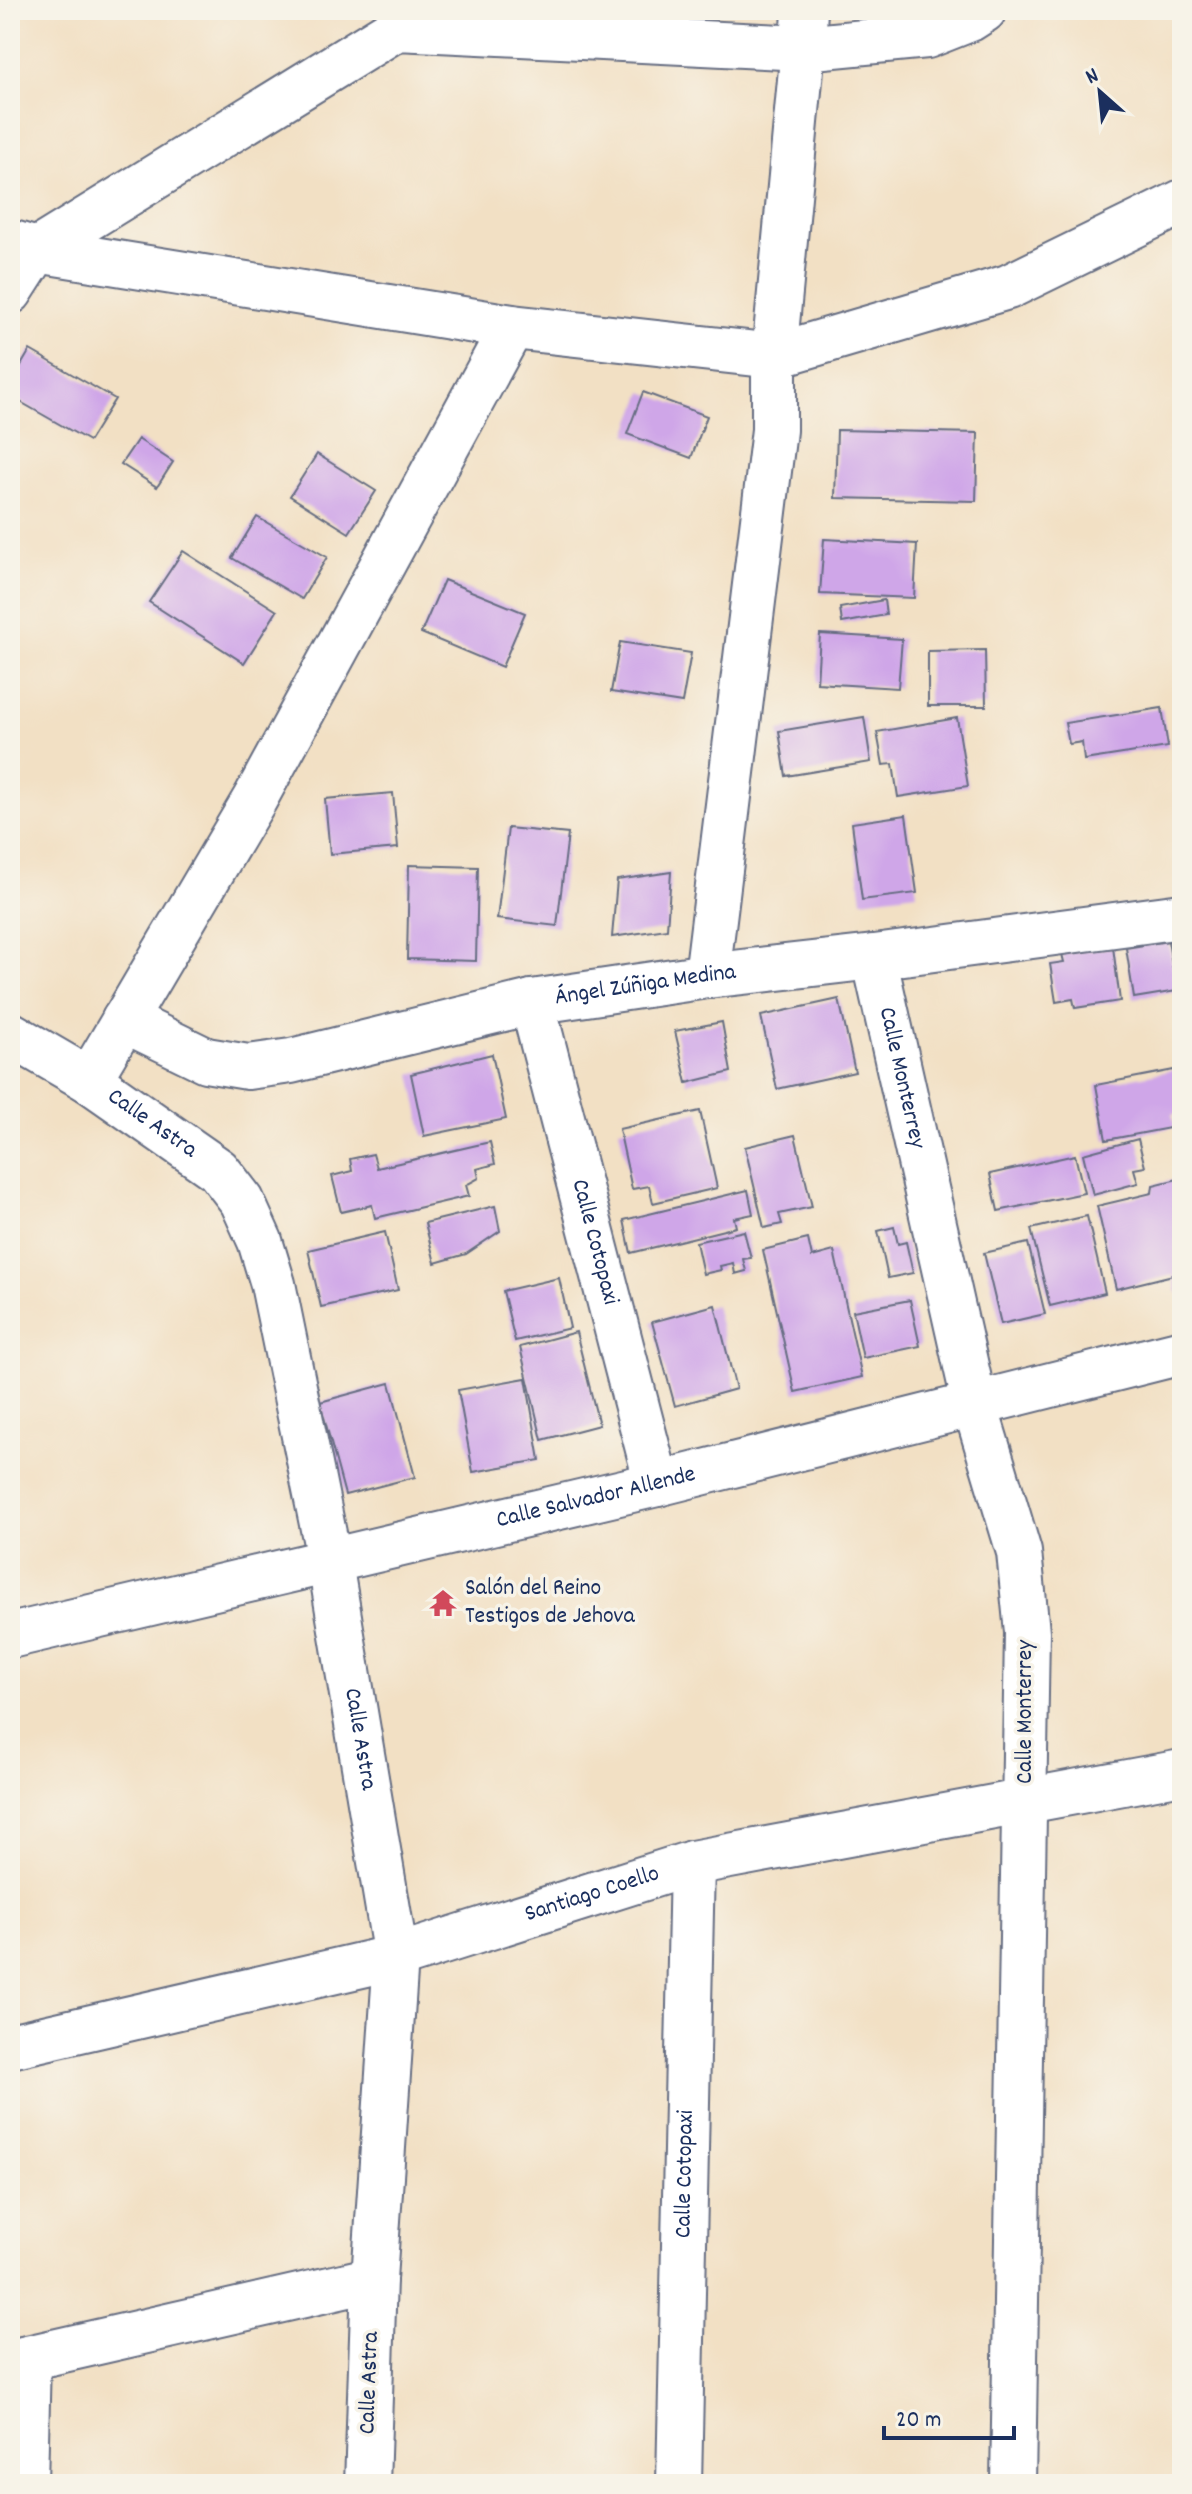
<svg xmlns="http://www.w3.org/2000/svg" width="1192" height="2494" font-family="Dekko,sans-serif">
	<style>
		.building { fill: #cfa6e8 }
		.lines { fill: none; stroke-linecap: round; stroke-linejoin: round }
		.minor-casing { stroke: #666d82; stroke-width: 48 }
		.minor { stroke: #fff; stroke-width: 44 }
		.labels { text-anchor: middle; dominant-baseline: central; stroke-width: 7; stroke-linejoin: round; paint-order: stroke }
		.street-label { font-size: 24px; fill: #1b2f5e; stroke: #f7f3e8 }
		.poi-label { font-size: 24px; fill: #1b2f5e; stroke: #f7f3e8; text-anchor: start }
	</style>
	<rect width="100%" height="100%" fill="#f7f3e8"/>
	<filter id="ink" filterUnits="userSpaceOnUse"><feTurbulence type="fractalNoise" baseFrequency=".0125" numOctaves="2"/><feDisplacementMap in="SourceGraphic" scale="16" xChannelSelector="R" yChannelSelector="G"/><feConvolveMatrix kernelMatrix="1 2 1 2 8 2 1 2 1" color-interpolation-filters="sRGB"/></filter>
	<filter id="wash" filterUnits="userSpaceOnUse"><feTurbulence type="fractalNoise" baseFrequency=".006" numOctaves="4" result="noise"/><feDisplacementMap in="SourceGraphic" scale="32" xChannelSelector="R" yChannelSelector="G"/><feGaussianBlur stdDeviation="1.8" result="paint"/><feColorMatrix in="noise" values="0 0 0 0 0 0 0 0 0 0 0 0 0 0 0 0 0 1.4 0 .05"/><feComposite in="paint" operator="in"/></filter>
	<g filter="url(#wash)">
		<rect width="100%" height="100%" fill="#f2e0c4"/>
		<g id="blocks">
			<g class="building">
				<path d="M30,350L115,399L89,441L10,396V384Z"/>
				<path d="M643,392L707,416L691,458L627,434Z"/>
				<path d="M837,430L978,433L976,501L835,498Z"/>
				<path d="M138,439L173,462L157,487L121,464Z"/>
				<path d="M317,454L376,491L349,533L290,496Z"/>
				<path d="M257,517L327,557L302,599L232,558Z"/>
				<path d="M824,539L917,544L914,598L820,594Z"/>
				<path d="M183,551L277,611L244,663L149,602Z"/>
				<path d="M444,580L525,613L502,667L421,633Z"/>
				<path d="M884,600L886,615L842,623L840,608Z"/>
				<path d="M820,634L902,639L898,688L817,683Z"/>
				<path d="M620,642L691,653L682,703L611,692Z"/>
				<path d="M985,650L986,706H928V651Z"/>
				<path d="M1162,708L1168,747L1084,760L1082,742L1069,744L1065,723Z"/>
				<path d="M864,717L871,762L786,776L779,731Z"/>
				<path d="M957,718L968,786L898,797L893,764L883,765L877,732Z"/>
				<path d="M393,793L398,848L330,854L325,799Z"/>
				<path d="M906,815L917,893L862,900L852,823Z"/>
				<path d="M508,828L568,834L557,926L497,919Z"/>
				<path d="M409,865L478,867L476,961L407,959Z"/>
				<path d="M671,872L667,929L612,937L617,880Z"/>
				<path d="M1168,941L1177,991L1134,998L1126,948Z"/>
				<path d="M1113,947L1120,1001L1075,1008L1073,999L1056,1002L1050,964L1064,962L1062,954Z"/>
				<path d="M839,999L855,1072L777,1089L761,1016Z"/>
				<path d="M722,1022L731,1072L687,1083L675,1031Z"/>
				<path d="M492,1054L506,1119L424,1136L411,1074Z"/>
				<path d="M1179,1069L1182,1112L1172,1114L1175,1127L1106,1140L1096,1085Z"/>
				<path d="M700,1111L717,1188L653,1203L649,1186L632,1189L619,1129Z"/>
				<path d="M795,1135L812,1207L779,1214L782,1224L764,1228L745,1147Z"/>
				<path d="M1138,1139L1145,1167L1134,1169L1138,1183L1093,1195L1083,1154Z"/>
				<path d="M490,1142L495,1164L477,1169L479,1178L466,1185L469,1196L375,1218L372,1205L341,1212L332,1176L352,1171L350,1159L373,1154L377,1168Z"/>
				<path d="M1075,1155L1084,1193L998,1211L990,1174Z"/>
				<path d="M1182,1178V1292L1177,1293L1173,1275L1116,1289L1097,1206L1152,1193L1153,1185Z"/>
				<path d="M748,1190L753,1214L734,1218L736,1227L631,1253L624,1220Z"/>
				<path d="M495,1206L500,1231L466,1254L435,1263L425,1223Z"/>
				<path d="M1087,1216L1105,1293L1050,1306L1031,1229Z"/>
				<path d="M894,1227L898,1244L906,1242L913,1273L888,1278L878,1231Z"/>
				<path d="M744,1231L751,1258L743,1259L746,1271L735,1274L733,1263L720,1266L721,1270L703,1274L696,1242Z"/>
				<path d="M385,1232L398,1290L321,1307L308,1250Z"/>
				<path d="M808,1239L812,1257L834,1251L862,1377L795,1392L763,1250Z"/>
				<path d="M1028,1243L1045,1314L1001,1324L984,1253Z"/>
				<path d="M559,1278L570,1328L515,1341L503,1291Z"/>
				<path d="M910,1300L920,1346L863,1358L853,1311Z"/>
				<path d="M715,1305L736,1389L675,1406L652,1322Z"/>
				<path d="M576,1332L599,1425L542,1440L520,1347Z"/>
				<path d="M526,1378L540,1460L473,1472L458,1390Z"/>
				<path d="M390,1383L415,1477L345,1495L320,1402Z"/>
			</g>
		</g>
	</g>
	<g filter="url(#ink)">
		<use href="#blocks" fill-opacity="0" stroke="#666d82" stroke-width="2"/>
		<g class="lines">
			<g class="minor-casing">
				<g id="minor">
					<path d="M10,242L37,250L10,292"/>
					<path d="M37,250L512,327L774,356L1008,287L1182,202"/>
					<path d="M37,250L397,28L803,48L927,36L970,19L984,10"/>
					<path id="s1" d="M874,957L975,1406L1019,1552L1027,1632L1013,2484"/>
					<path d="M707,976L774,430V356L803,48L805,10"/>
					<path id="s2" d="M532,1002L657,1484"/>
					<path id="s3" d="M124,1020L206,1060L248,1067L291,1061L532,1002L707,976L874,957L1182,916"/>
					<path id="s4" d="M10,1034L89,1080L218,1170L242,1201L260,1241L273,1284L330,1563L396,1957L374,2279L367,2484"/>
					<path d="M89,1080L256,797L512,327"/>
					<path id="s5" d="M10,1636L657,1484L1182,1352"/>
					<path id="s6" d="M10,2046L396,1957L692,1863L1182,1772"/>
					<path d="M10,2362L374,2279"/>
					<path d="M25,2484L28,2358"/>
					<path id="s7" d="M679,2484L692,1863"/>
				</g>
			</g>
			<use href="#minor" class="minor"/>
		</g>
	</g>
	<defs>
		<g id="temple-bare" transform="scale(2.16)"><path d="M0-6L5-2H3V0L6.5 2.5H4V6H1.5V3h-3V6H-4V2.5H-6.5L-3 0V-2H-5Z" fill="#d1495b" stroke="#f7f3e8" stroke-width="2.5" paint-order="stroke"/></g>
	</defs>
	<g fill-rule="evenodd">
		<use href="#temple-bare" x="443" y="1603"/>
	</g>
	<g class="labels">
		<g class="street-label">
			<text stroke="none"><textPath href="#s3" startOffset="540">Ángel Zúñiga Medina</textPath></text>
			<text stroke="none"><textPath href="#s1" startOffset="124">Calle Monterrey</textPath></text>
			<text stroke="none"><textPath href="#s4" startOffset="168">Calle Astra</textPath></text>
			<text stroke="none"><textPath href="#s2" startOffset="248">Calle Cotopaxi</textPath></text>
			<text stroke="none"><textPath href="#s5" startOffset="602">Calle Salvador Allende</textPath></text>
			<text transform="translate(1026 1712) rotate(-90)">Calle Monterrey</text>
			<text stroke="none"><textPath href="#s4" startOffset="840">Calle Astra</textPath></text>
			<text stroke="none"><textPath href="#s6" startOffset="602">Santiago Coello</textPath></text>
			<text stroke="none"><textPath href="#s7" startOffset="310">Calle Cotopaxi</textPath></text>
			<text transform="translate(370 2383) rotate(-88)">Calle Astra</text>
		</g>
		<g class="poi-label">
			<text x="465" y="1589">Salón del Reino<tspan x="465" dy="28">Testigos de Jehova</tspan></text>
		</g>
	</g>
	<rect width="1192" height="2494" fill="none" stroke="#f7f3e8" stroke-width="40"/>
	<g transform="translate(1100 92) rotate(333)" stroke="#f7f3e8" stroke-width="6" paint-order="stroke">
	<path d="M0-6L14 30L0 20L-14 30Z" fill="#1b2f5e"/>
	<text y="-12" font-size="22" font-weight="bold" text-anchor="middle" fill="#1b2f5e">N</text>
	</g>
	<path d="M884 2426v12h130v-12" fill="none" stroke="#1b2f5e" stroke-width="4"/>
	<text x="896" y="2426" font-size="24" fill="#1b2f5e" stroke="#f7f3e8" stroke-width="6" paint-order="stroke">20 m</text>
</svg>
